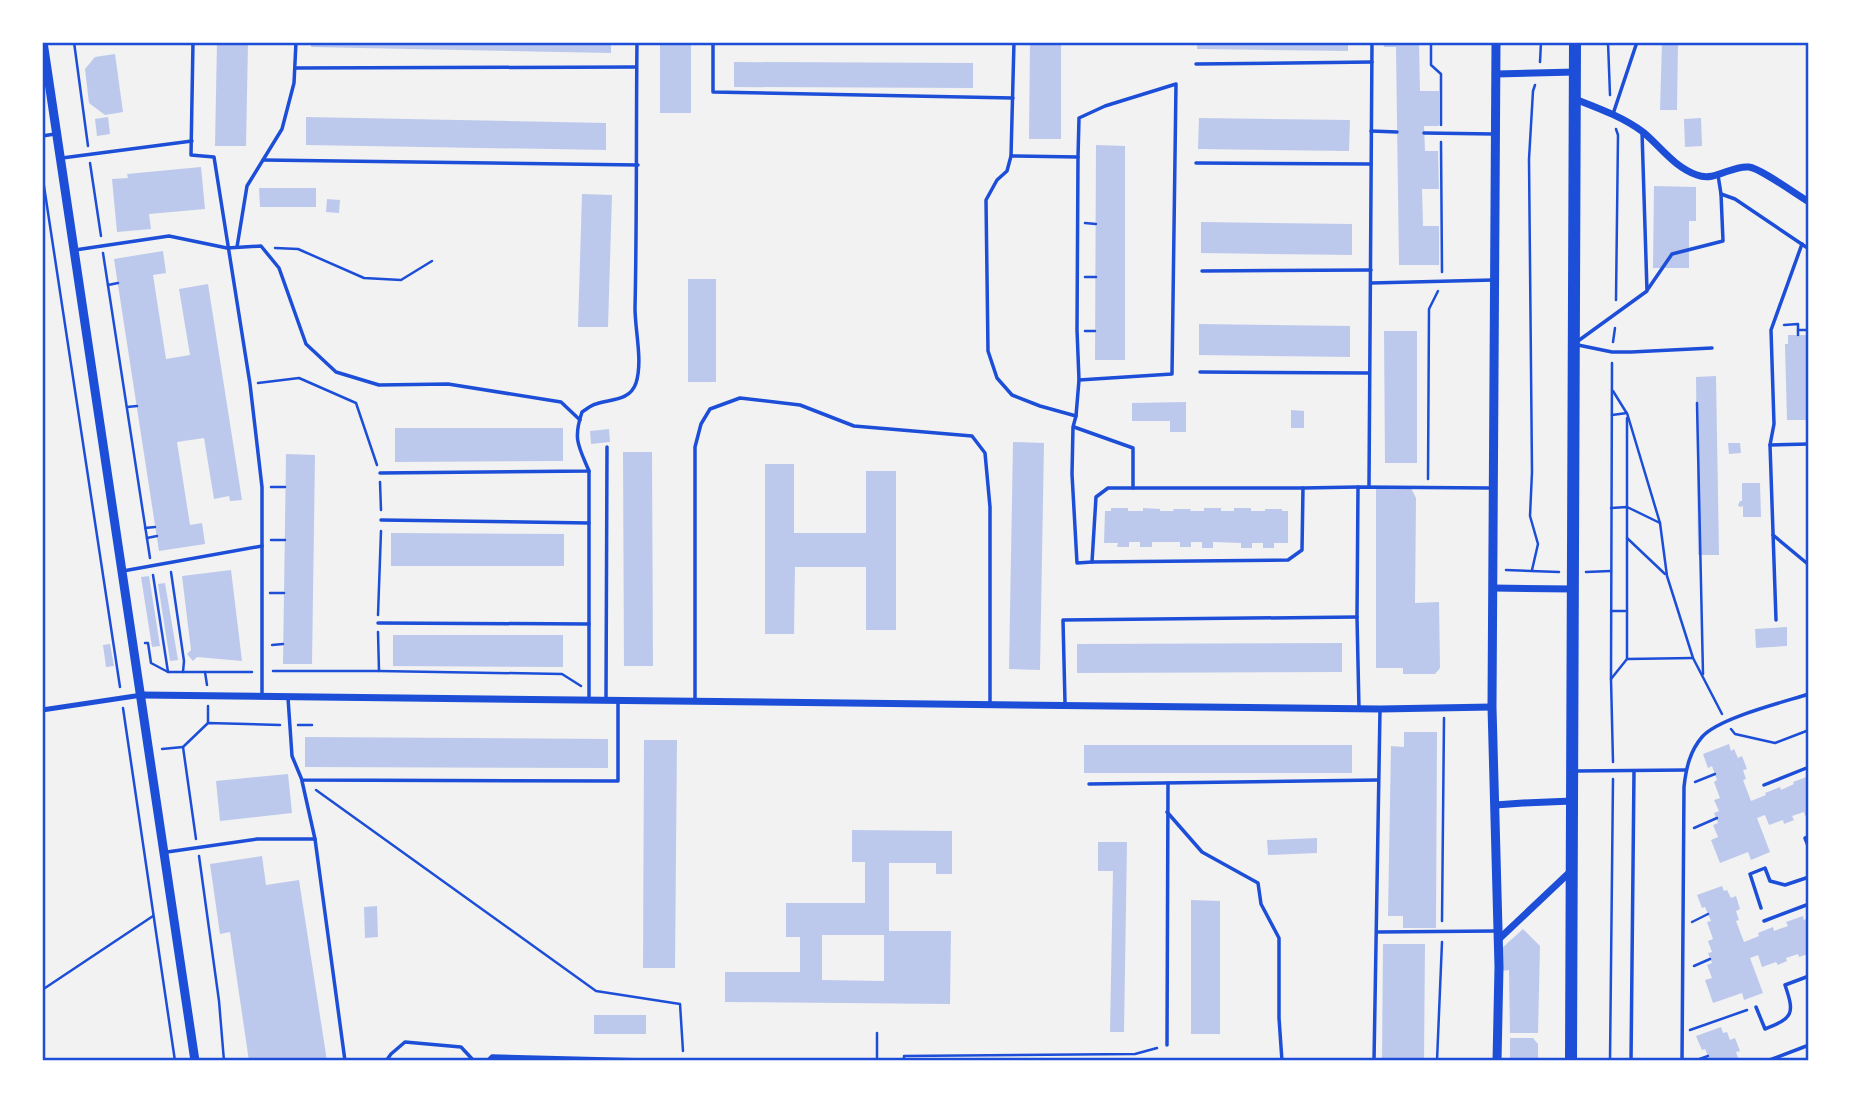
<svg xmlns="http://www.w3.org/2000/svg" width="1851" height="1103" font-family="'Golos Text',sans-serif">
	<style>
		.building { fill: #bdc9ec; fill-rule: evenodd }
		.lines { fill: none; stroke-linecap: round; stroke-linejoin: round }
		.path { stroke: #1d4ed8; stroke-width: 2.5 }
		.service { stroke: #1d4ed8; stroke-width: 3.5 }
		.pedestrian { stroke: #1d4ed8; stroke-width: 5 }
		.minor { stroke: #1d4ed8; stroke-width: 7 }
		.tertiary { stroke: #1d4ed8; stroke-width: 9 }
		.trunk { stroke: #1d4ed8; stroke-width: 12 }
		.neatline { fill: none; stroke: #1d4ed8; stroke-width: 2.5 }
	</style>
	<rect width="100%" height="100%" fill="#f2f2f2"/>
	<g class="building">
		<path d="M217,42H248L246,146H215Z"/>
		<path d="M311,42H611V53L311,47Z"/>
		<rect x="660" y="42" width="31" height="71"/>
		<path d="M1030,42H1061V139H1029Z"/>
		<path d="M1197,42H1348V51L1197,49Z"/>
		<path d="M1383,42H1419L1420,91H1439V126H1424L1425,151H1438L1439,189H1422L1423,226H1439V265H1399L1396,47H1384Z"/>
		<path d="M1662,42H1678L1677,110H1660Z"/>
		<path d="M115,54L123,112L105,115L89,103L85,69L95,57Z"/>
		<path d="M734,62L973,63V88L734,87Z"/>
		<path d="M108,117L110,134L97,136L95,119Z"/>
		<path d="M306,117L606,123V150L306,145Z"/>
		<path d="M1199,118L1350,120L1349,151L1198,149Z"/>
		<path d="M1701,118L1702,146L1685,147L1684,119Z"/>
		<path d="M1096,145L1125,146V360H1095Z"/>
		<path d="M201,167L205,209L149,214L151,229L117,232L112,179L128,178L127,174Z"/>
		<path d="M1654,186L1696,187V221H1689V268H1653Z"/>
		<path d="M259,188H316V207H260Z"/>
		<path d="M582,194L612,195L608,327H578Z"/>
		<path d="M327,199L340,200L339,213L326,212Z"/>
		<path d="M1201,222L1352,224V255L1201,253Z"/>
		<path d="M163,251L166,273L153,275L166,359L190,355L179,289L208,284L242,500L230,501L229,496L214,499L204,438L177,442L190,525L202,523L205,544L159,551L114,259Z"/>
		<rect x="688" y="279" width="28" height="103"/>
		<path d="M1199,324L1350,326V357L1199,355Z"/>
		<path d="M1384,331H1417V463H1385Z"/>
		<path d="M1788,335H1809V420H1787L1785,344H1788Z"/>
		<path d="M1716,376L1719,555H1698L1696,377Z"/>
		<path d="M1186,402V432H1170V421H1132V403Z"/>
		<path d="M1291,410L1304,411V428H1291Z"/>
		<path d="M395,428H563V461L395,462Z"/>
		<path d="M609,429L610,442L591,444L590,431Z"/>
		<path d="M1013,442L1044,443L1040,670L1009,669Z"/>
		<path d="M1728,443H1740L1741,453L1729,454Z"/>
		<path d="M623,452H652L653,666H624Z"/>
		<path d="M286,454L315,455L312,664H283Z"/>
		<path d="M765,464H794V533H866V471H896V630H866V567H795L794,634H765Z"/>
		<path d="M1742,483H1760L1761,517H1743V506L1740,507L1738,505L1740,501H1742Z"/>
		<path d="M1411,488L1416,498L1415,603L1439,602L1440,668L1435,674H1403V668H1376V489Z"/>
		<path d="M1111,508H1128V511H1143V508L1160,509V511H1174L1173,509H1191L1190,511H1204V508H1221V511H1234V508H1251V511H1265V509H1282V511H1288V543H1274V548H1263V543H1252V548H1241V543L1213,542V548H1202V542H1191V547H1180V542H1152V547H1140V542H1129V547H1117L1118,543H1104L1105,511H1111Z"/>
		<path d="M391,533L564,534V566H391Z"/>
		<path d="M231,570L242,661L197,657L193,661L187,654L191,650L182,576Z"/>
		<path d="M149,576L160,646L152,647L141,577Z"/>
		<path d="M165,583L178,660L170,661L158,584Z"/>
		<path d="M1787,627V646L1756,648L1755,629Z"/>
		<path d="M393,635H563V667L393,666Z"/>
		<path d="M1342,643V672L1077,673V644Z"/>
		<path d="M110,644L114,666L106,667L103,645Z"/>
		<path d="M1404,732H1437L1436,928H1403V916H1388L1391,746L1404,747Z"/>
		<path d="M305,737L608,739V768L305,767Z"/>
		<path d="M644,740H677L675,968H643Z"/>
		<path d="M1729,744L1731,751L1734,749L1738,758L1742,756L1747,769L1743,770L1746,779L1743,780L1751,801L1766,795L1765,793L1780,787L1781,790L1794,784L1793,782L1809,776V814L1805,816L1804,812L1792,816L1794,820L1784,824L1783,820L1769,825L1765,815L1757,818L1770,852L1751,860L1748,852L1720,863L1711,840L1718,837L1713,825L1718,823L1714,813L1719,811L1714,800L1720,798L1714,782L1717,780L1712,766L1708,768L1703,754Z"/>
		<rect x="1084" y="745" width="268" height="28"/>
		<path d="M288,774L292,813L220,821L216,781Z"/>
		<path d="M852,830L952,831V874H936V863H889V931H951L950,1004L725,1002V972H800V937H786V903H865V862H852ZM822,935H884V981L822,980Z"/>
		<path d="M1317,838V853L1268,855L1267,840Z"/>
		<path d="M1098,842H1127L1124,1032H1110L1113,871H1098Z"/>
		<path d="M262,856L266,885L299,880L327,1061H249L230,932L220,934L210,864Z"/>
		<path d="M1722,886L1724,891L1727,890L1731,898L1736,896L1740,909L1736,911L1739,920L1736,921L1744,942L1759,936L1758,933L1773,927L1774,931L1788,926L1786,922L1803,916L1804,920L1809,918V949L1807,950L1808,954L1799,957L1798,954L1786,958L1787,961L1778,965L1776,962L1762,967L1758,955L1750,958L1763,993L1744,1000L1742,993L1713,1003L1705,980L1712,978L1707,965L1712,963L1708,953L1712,952L1708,941L1713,939L1707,922L1711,921L1705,907L1702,908L1697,895Z"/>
		<path d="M1191,900L1220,901V1034H1191Z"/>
		<path d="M377,906L378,937L365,938L364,907Z"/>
		<path d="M1523,929L1540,946L1538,1033H1510L1509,970L1502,971L1501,949Z"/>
		<path d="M1383,944H1425L1424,1061H1382Z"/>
		<rect x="594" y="1015" width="52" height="19"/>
		<path d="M1721,1027L1723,1033L1727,1032L1730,1040L1735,1038L1740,1051L1736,1052L1739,1061H1710L1705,1049L1702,1050L1696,1036Z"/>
		<path d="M1510,1038H1533L1538,1044V1061H1510Z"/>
	</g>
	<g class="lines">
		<g class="path">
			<path d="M74,42L88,146"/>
			<path d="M1431,42V65L1441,74V125"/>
			<path d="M1608,42L1610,95"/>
			<path d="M1540,62L1541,42"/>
			<path d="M1616,129L1618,135L1616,300"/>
			<path d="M1441,142L1442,272"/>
			<path d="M90,163L101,236"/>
			<path d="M42,173L120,687"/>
			<path d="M1085,223L1096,224"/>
			<path d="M275,248L298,249L364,278L401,280L432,261"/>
			<path d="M103,253L150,558"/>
			<path d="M1085,277H1096"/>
			<path d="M108,285L118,283"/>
			<path d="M1784,325L1798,324V335"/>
			<path d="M1798,330H1809"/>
			<path d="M1085,331H1095"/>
			<path d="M1613,342L1615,328"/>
			<path d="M1612,363L1611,679L1613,762"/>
			<path d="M258,383L299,378L356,403L377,465"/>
			<path d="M1613,391L1626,412"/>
			<path d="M1697,403L1703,674"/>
			<path d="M127,407L137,406"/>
			<path d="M1612,415L1627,413L1660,523L1667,576L1693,658L1722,714"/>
			<path d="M1428,479L1429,309L1438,291"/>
			<path d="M380,482L381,510"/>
			<path d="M271,487H285"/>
			<path d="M1611,508L1627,507L1660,523"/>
			<path d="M145,528L155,527"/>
			<path d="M147,538L157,536"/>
			<path d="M1627,538L1665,574"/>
			<path d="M271,540H285"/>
			<path d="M1506,570L1559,572"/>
			<path d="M1532,570L1538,544L1530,516L1532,472L1529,159L1533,91L1535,85"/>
			<path d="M171,572L184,661L183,672"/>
			<path d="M1586,572L1611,571"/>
			<path d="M153,575L168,672H252"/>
			<path d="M270,593H284"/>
			<path d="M1611,611H1625"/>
			<path d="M378,615L381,531"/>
			<path d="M378,632L379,671"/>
			<path d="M145,643H148L151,663L168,672"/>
			<path d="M272,645L283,644"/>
			<path d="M1627,659L1693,658"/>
			<path d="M273,671H379L562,674L581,686"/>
			<path d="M205,672L207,685"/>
			<path d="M1611,679L1627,659V418"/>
			<path d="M208,706V723"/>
			<path d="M123,708L175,1061"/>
			<path d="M298,725H312"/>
			<path d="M1731,729L1735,734L1775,743L1809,730"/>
			<path d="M162,749L183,747"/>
			<path d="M1695,782L1715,774"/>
			<path d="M316,790L596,991L680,1004L683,1051"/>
			<path d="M1694,828L1717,818"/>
			<path d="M196,839L183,747L208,723L280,725"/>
			<path d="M199,856L219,1001L224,1061"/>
			<path d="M1442,921L1444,718"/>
			<path d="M1692,922L1708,914"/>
			<path d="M1694,966L1710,959"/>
			<path d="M42,990L153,916"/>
			<path d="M1690,1030L1747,1010"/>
			<path d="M877,1033V1061"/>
			<path d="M904,1061V1056L1135,1054L1157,1048"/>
			<path d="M1437,1061L1442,942"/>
			<path d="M1610,1061L1613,779"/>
			<path d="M1694,1061L1708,1056"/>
		</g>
		<g class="service">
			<path d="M193,42L191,155L214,157L250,384L262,487V697"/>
			<path d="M713,42V92L1013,98"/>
			<path d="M1014,42L1011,156L1078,157L1077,330L1079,380L1076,416L1073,427L1072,474L1077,563L1092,562"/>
			<path d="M1196,64L1372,62"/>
			<path d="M295,68L636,67"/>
			<path d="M1613,114L1637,42"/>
			<path d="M1371,131L1397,132"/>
			<path d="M1424,133L1494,134"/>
			<path d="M42,136L55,134"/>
			<path d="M1011,156L1007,171L997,180L986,200L988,351L997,378L1012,395L1040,406L1076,416"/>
			<path d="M1078,157L1079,118L1105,106L1176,84L1172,374L1079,380"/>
			<path d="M62,158L192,141"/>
			<path d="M263,160L638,165"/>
			<path d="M1196,163L1371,164"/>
			<path d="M1721,194L1735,199L1809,249"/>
			<path d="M237,247L247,186L282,129L294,83L296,42"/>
			<path d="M75,250L169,236L227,248L261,246L279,268L306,344L336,372L379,385L448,384L561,402L580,420"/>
			<path d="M1202,271L1371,270"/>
			<path d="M1371,283L1493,280"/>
			<path d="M1648,289L1672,254L1723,241L1721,194L1718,175"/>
			<path d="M1578,341L1647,291L1642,132"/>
			<path d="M1578,345L1612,352H1631L1712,348"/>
			<path d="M1200,372L1369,373"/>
			<path d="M1074,427L1133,448V488H1303L1358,487"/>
			<path d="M1770,445L1809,444"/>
			<path d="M589,471V698"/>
			<path d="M380,473L589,471C578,445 573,439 582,412C587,409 591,405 596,404C611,399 630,401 636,383C643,361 635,331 635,308C637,220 636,131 637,42"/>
			<path d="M1369,486L1372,42"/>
			<path d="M1133,488H1108L1096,497L1092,562L1288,560L1302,550L1303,488"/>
			<path d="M381,520L589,523"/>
			<path d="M1773,535L1809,565"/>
			<path d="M123,571L262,546"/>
			<path d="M1776,620L1770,445L1774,424L1771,330L1802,244"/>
			<path d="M378,623L589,624"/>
			<path d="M288,698L292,756L302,780L618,781V701"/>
			<path d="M695,699V447L701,424L710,409L740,398L800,405L854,426L972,436L985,453L990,507V705"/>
			<path d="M606,700L607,447"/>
			<path d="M1065,703L1063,620L1357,617"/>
			<path d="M1359,709L1357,617L1358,487L1491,488"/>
			<path d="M1576,771L1685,770"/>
			<path d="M1089,784L1378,780"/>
			<path d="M1764,785L1809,767"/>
			<path d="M1167,812L1202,852L1258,883L1261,904L1279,938V1018L1282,1061"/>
			<path d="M1809,837L1805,838L1809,848"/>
			<path d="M315,839L345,1061"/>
			<path d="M167,852L257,839H315L302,781"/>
			<path d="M1761,908L1750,874L1765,868L1770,881L1785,885L1809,877"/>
			<path d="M1764,921L1809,904"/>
			<path d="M1377,932L1496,931"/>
			<path d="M1756,1007L1765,1029C1793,1018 1795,1014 1785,985L1809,976"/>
			<path d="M1167,1045L1168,783"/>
			<path d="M386,1061L391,1054L405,1042L461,1047L474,1061"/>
			<path d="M487,1061L492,1056L684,1061"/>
			<path d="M1374,1061L1380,710"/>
			<path d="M1631,1061L1634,771"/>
			<path d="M1682,1061L1684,787C1686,768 1690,751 1702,737C1718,718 1784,702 1809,694"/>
			<path d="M1767,1061L1809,1045"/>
		</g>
		<path class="pedestrian" d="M42,710L142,695"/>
		<g class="minor">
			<path d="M1496,74L1575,72"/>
			<path d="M1575,99C1598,108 1623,117 1643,132C1661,147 1674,167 1697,175C1715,182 1731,165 1749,167C1760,168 1797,195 1809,202"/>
			<path d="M1493,588L1573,589"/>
			<path d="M142,695L1380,709L1492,707"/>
			<path d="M1495,805L1523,803L1572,801"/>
			<path d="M1499,939L1572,870"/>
		</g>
		<g class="tertiary">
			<path d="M43,42L195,1061"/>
			<path d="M1496,42L1492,707L1499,967L1497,1061"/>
		</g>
		<path class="trunk" d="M1571,1061L1575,42"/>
	</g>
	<rect width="1851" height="1103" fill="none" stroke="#ffffff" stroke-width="88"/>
	<rect x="44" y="44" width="1763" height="1015" class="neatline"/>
</svg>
